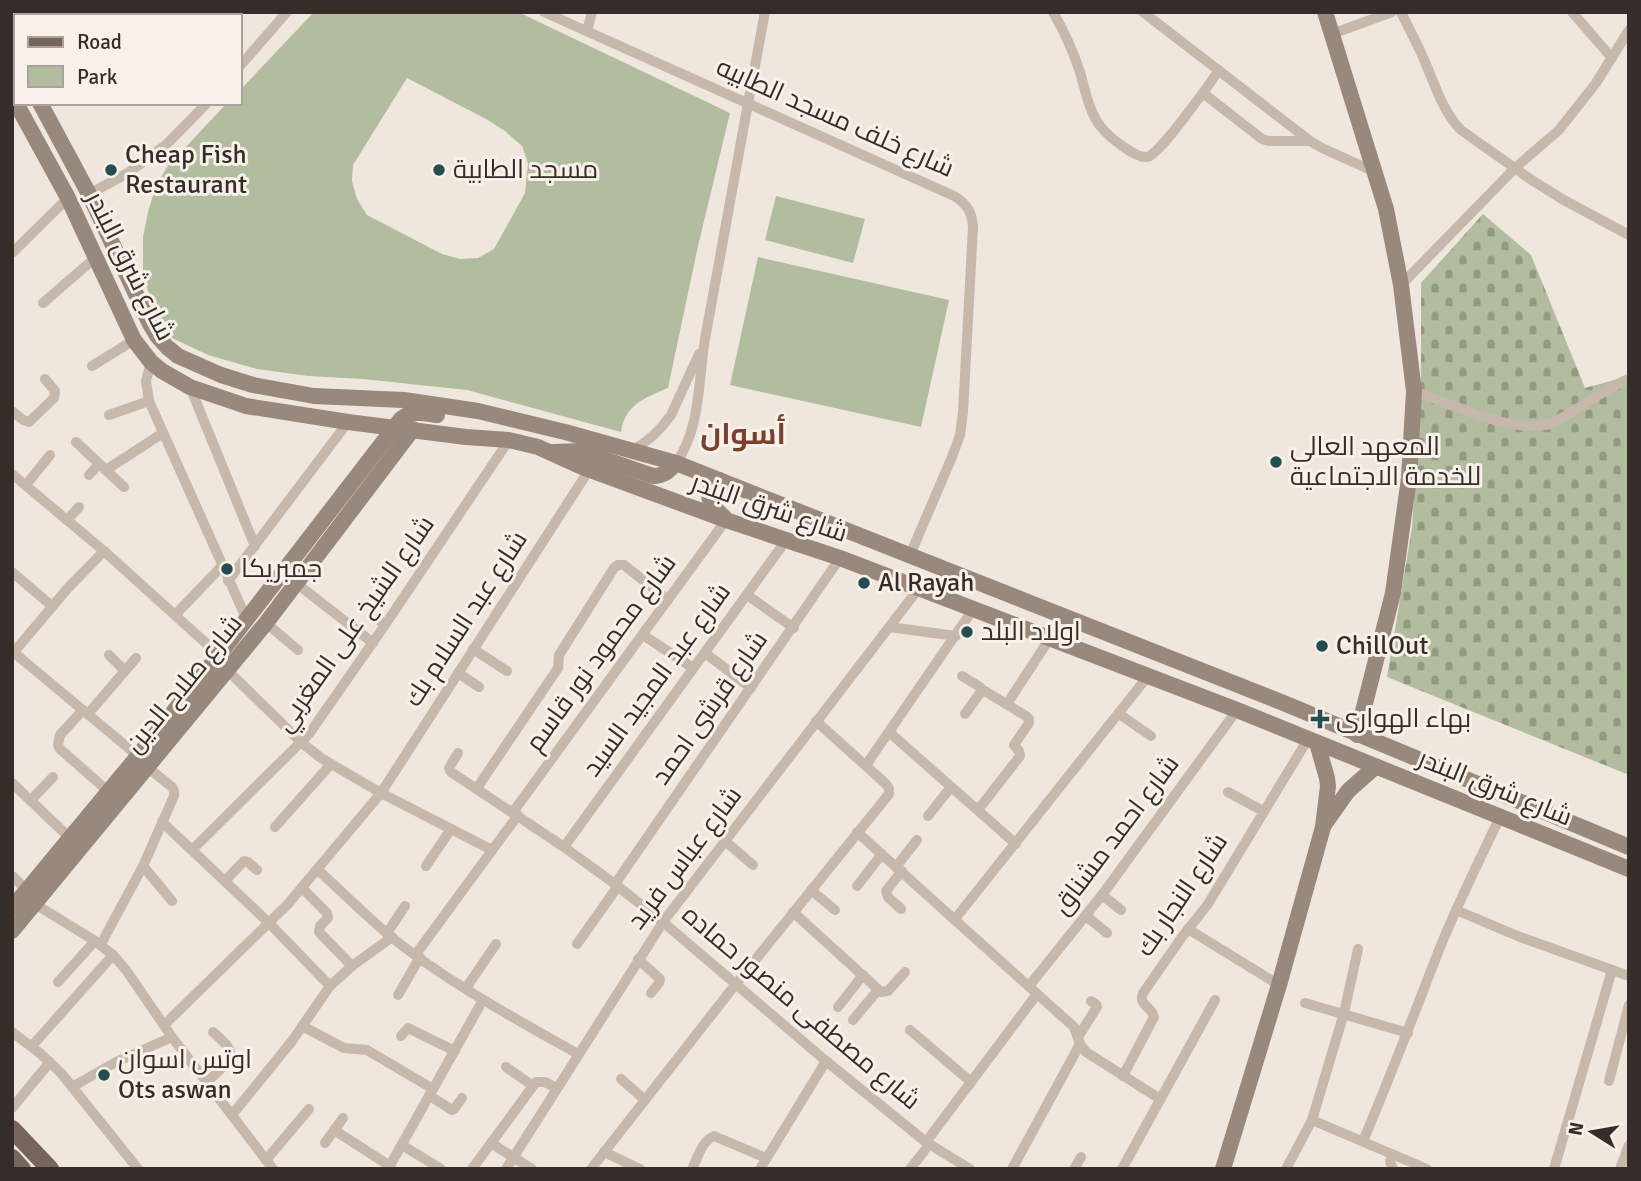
<svg xmlns="http://www.w3.org/2000/svg" width="1641" height="1181" font-family="Signika,Cairo,sans-serif">
	<style>
		.cemetery { fill: url(#cemetery-stones) }
		.green { fill: #b2bd9f; fill-rule: evenodd }
		.lines { fill: none; stroke-linecap: round; stroke-linejoin: round }
		.street { stroke: #c6b8aa; stroke-width: 10 }
		.secondary { stroke: #99887c; stroke-width: 16 }
		.primary { stroke: #75655c; stroke-width: 18 }
		.poi-dot { fill: #234d51; stroke: #f7f1e9; stroke-width: 2.5 }
		.labels { text-anchor: middle; dominant-baseline: central; stroke-width: 6; stroke-linejoin: round; paint-order: stroke }
		.street-label { font-size: 26px; fill: #352d29; stroke: #f7f1e9 }
		.poi-label { font-size: 26px; fill: #352d29; stroke: #f7f1e9; text-anchor: start }
		.quarter-label { font-size: 30px; font-weight: bold; fill: #7b402b; stroke: #f7f1e9 }
	</style>
	<defs>
		<pattern id="cemetery-stones" width="16" height="16" patternUnits="userSpaceOnUse" patternTransform="scale(1.75)"><rect width="16" height="16" fill="#b2bd9f"/><path d="M2 7V4a2 2 0 0 1 4 0v3zM10 15v-3a2 2 0 0 1 4 0v3z" fill="#929a82"/></pattern>
	</defs>
	<rect width="100%" height="100%" fill="#efe7dd"/>
	<path class="cemetery" d="M1483,214L1531,255L1585,388L1629,376V775L1387,677L1412,528L1421,382V283Z"/>
	<g class="green">
		<path d="M314,12H518L730,113L698,246L668,388C645,398 625,404 621,432L467,390L363,379L308,376L257,369L208,355L172,338L156,314L143,276V237L148,212L156,186L167,167L227,103H240V90ZM407,78L486,119L505,131L522,146L528,163L525,193L494,249L478,258L460,259L442,254L367,215L357,199L352,181L353,165Z"/>
		<path d="M776,196L865,219L853,263L765,240Z"/>
		<path d="M758,257L949,300L921,427L730,385Z"/>
	</g>
	<g class="lines">
		<g class="street">
			<path d="M544,12L954,196C967,204 972,212 973,227L963,412L960,435L952,457L910,555"/>
			<path d="M1053,12C1064,31 1073,51 1080,72C1085,89 1089,112 1101,127C1109,137 1139,162 1150,156C1165,146 1191,108 1203,93L1262,139L1269,141H1310"/>
			<path d="M1143,12L1310,141L1322,148L1375,172"/>
			<path d="M1401,12C1409,29 1418,45 1425,62C1435,85 1443,112 1461,130L1530,179L1562,199L1629,235"/>
			<path d="M1572,12L1612,58"/>
			<path d="M71,16L74,12"/>
			<path d="M587,31L592,12"/>
			<path d="M1332,34L1392,12"/>
			<path d="M240,66L287,12"/>
			<path d="M1203,93L1219,70"/>
			<path d="M89,194L128,173L167,144L207,103"/>
			<path d="M12,253L68,198"/>
			<path d="M1401,285L1515,168L1559,130L1596,83L1629,30"/>
			<path d="M43,303L95,258"/>
			<path d="M151,362L146,381L149,401L247,620"/>
			<path d="M92,366L134,340"/>
			<path d="M190,387L255,546"/>
			<path d="M1414,391C1448,403 1521,438 1554,422C1580,410 1602,389 1629,379"/>
			<path d="M12,411L23,420L29,422L54,398L55,391L45,379"/>
			<path d="M109,415L149,401"/>
			<path d="M76,442L124,487"/>
			<path d="M631,451C648,442 660,431 671,415L699,354"/>
			<path d="M676,463C701,428 698,380 705,339C724,230 745,121 765,12"/>
			<path d="M106,470L163,433"/>
			<path d="M12,474L104,551L219,655"/>
			<path d="M89,475L99,464"/>
			<path d="M26,485L50,455"/>
			<path d="M67,520L79,507"/>
			<path d="M12,572L52,606"/>
			<path d="M228,581L348,422"/>
			<path d="M296,583L373,643"/>
			<path d="M747,595L794,628"/>
			<path d="M372,614L385,625"/>
			<path d="M175,615L222,566"/>
			<path d="M266,623L298,650"/>
			<path d="M889,627L956,636"/>
			<path d="M643,635L693,668"/>
			<path d="M473,649L507,671"/>
			<path d="M12,651L138,756"/>
			<path d="M14,652L68,588L104,551"/>
			<path d="M705,653L751,688"/>
			<path d="M109,655L125,671"/>
			<path d="M227,670L302,743L321,758L381,793L492,850"/>
			<path d="M458,673L479,687"/>
			<path d="M962,676L980,687L982,691"/>
			<path d="M1007,704L1050,638"/>
			<path d="M83,710L60,735L58,745L60,749L109,792"/>
			<path d="M88,714L136,658"/>
			<path d="M965,714L980,693L985,691L1026,716L1029,719V723L1014,745L1019,751L1020,756L978,810"/>
			<path d="M1119,714L1151,736"/>
			<path d="M889,732L1016,844"/>
			<path d="M458,753L449,768L451,772L564,847L615,884L663,922L826,1061L926,1142L970,1169"/>
			<path d="M866,765L974,608"/>
			<path d="M12,783L70,838"/>
			<path d="M477,788L558,668L559,655L614,568L618,565H624L668,600"/>
			<path d="M1228,792L1263,811"/>
			<path d="M31,800L53,777"/>
			<path d="M513,812L726,520"/>
			<path d="M928,816L951,787"/>
			<path d="M162,822L269,923L330,986"/>
			<path d="M275,827L331,764"/>
			<path d="M857,832L1074,1027L1080,1044L1086,1052L1160,1099"/>
			<path d="M725,841L753,865"/>
			<path d="M564,847L787,539"/>
			<path d="M192,850L309,734L385,625L509,440"/>
			<path d="M143,866L172,901"/>
			<path d="M426,866L451,829"/>
			<path d="M896,867L917,840"/>
			<path d="M318,870C342,892 365,915 390,936C447,982 514,1018 578,1054"/>
			<path d="M12,876L27,890"/>
			<path d="M225,881L244,861L248,862L257,870"/>
			<path d="M615,884L840,558"/>
			<path d="M857,886L882,854"/>
			<path d="M302,888L327,913L328,918L320,926L319,932L352,966"/>
			<path d="M811,890L835,910"/>
			<path d="M1102,895L1121,910"/>
			<path d="M35,904L95,941L113,955L126,970L172,1037L273,1169"/>
			<path d="M901,909L888,897L886,891L902,871"/>
			<path d="M1456,910L1520,937L1629,976"/>
			<path d="M793,912L881,992L888,991L905,972"/>
			<path d="M1086,916L1107,933"/>
			<path d="M955,919L1148,676"/>
			<path d="M1188,929L1279,985"/>
			<path d="M387,933L405,906"/>
			<path d="M101,944L143,866L174,796V791L172,787L147,767"/>
			<path d="M577,944L618,886"/>
			<path d="M416,954L518,815"/>
			<path d="M638,959L660,979L659,983L651,993"/>
			<path d="M58,982L95,941"/>
			<path d="M1029,986L1102,895L1237,710"/>
			<path d="M466,988L496,944"/>
			<path d="M398,995L420,957"/>
			<path d="M1305,1003L1408,1033"/>
			<path d="M838,1007L863,975"/>
			<path d="M853,1020L878,990"/>
			<path d="M164,1025L288,904L381,793L589,470"/>
			<path d="M302,1026L344,1048L367,1050L433,1089"/>
			<path d="M910,1030L971,1082"/>
			<path d="M12,1032L41,1054L61,1073L138,1169"/>
			<path d="M401,1036L408,1028L455,1051"/>
			<path d="M1078,1037L1097,1007L1096,1004L1091,1001"/>
			<path d="M32,1046L113,955"/>
			<path d="M506,1067L533,1086"/>
			<path d="M1123,1076L1154,1017C1152,1006 1138,1006 1143,993L1182,937L1208,904L1308,739"/>
			<path d="M621,1079L645,1100"/>
			<path d="M1609,1081L1629,1005"/>
			<path d="M207,1082L230,1060C234,1048 221,1040 213,1032"/>
			<path d="M72,1087L116,1062L172,1037"/>
			<path d="M430,1096L452,1110L455,1108L462,1098"/>
			<path d="M12,1108L50,1062"/>
			<path d="M232,1115L292,1041L330,986L352,966L392,937"/>
			<path d="M1312,1120L1427,1169"/>
			<path d="M334,1130L390,1166"/>
			<path d="M1363,1141C1390,1078 1414,1014 1439,950C1457,905 1479,861 1500,817"/>
			<path d="M926,1142L1037,994"/>
			<path d="M325,1143L343,1118"/>
			<path d="M491,1143L532,1169"/>
			<path d="M402,1145L441,1169"/>
			<path d="M604,1152L640,1169"/>
			<path d="M1392,1155L1390,1162L1393,1169"/>
			<path d="M266,1160L309,1109"/>
			<path d="M388,1169L483,1000"/>
			<path d="M472,1169L536,1082H545L556,1088"/>
			<path d="M506,1169L663,922L919,588"/>
			<path d="M591,1169L735,985L889,794V789L886,784L816,721"/>
			<path d="M692,1169C698,1157 702,1141 714,1136L766,1158"/>
			<path d="M760,1169L826,1061"/>
			<path d="M910,1169L929,1145"/>
			<path d="M1012,1169L1080,1044"/>
			<path d="M1074,1169L1081,1157"/>
			<path d="M1122,1169L1215,1000"/>
			<path d="M1286,1169L1312,1120L1344,1013L1358,949"/>
			<path d="M1554,1169L1612,970"/>
			<path d="M1620,1169L1629,1145"/>
		</g>
		<g class="secondary">
			<path d="M1325,12L1386,209L1401,285L1414,391L1409,478L1393,593L1357,735"/>
			<path d="M12,51L16,58"/>
			<path d="M16,103L68,198L134,340L151,362L162,371L190,387L246,406L348,422L466,437L509,440L538,447L582,467L726,520L840,558L1237,710L1629,869"/>
			<path d="M40,103L89,194L150,324L158,337L167,347L178,356L221,375L253,385L314,396L404,400L478,411L565,432L676,463L1286,704L1629,847"/>
			<path d="M554,452L581,451L653,476C664,476 669,471 676,463"/>
			<path d="M720,480C701,493 710,505 724,517"/>
			<path d="M1324,825L1348,791L1375,767"/>
			<path d="M12,908L138,756L219,655L401,419C412,410 423,413 437,415"/>
			<path d="M12,931L266,623L413,429"/>
			<path d="M1223,1169L1279,985L1323,827L1328,786L1327,778L1317,743"/>
		</g>
		<g class="primary">
			<path d="M12,1129L50,1169"/>
			<path d="M12,1158L22,1169"/>
		</g>
	</g>
	<g class="poi-dot">
		<circle cx="111" cy="170" r="7"/>
		<circle cx="439" cy="170" r="7"/>
		<circle cx="1276" cy="462" r="7"/>
		<circle cx="227" cy="569" r="7"/>
		<circle cx="864" cy="583" r="7"/>
		<circle cx="967" cy="632" r="7"/>
		<circle cx="1322" cy="646" r="7"/>
		<path d="M1316.5 708.5h7v7h7v7h-7v7h-7v-7h-7v-7h7z"/>
		<circle cx="104" cy="1075" r="7"/>
	</g>
	<g class="labels">
		<g class="street-label">
			<text transform="translate(835 118) rotate(24)">شارع خلف مسجد الطابيه</text>
			<text transform="translate(130 266) rotate(63)">شارع شرق البندر</text>
			<text transform="translate(769 508) rotate(19)">شارع شرق البندر</text>
			<text transform="translate(466 619) rotate(-57)">شارع عبد السلام بك</text>
			<text transform="translate(355 624) rotate(-55)">شارع الشيخ على المغربي</text>
			<text transform="translate(601 653) rotate(-54)">شارع محمود نور قاسم</text>
			<text transform="translate(657 680) rotate(-54)">شارع عبد المجيد السيد</text>
			<text transform="translate(184 684) rotate(-51)">شارع صلاح الدين</text>
			<text transform="translate(710 708) rotate(-55)">شارع قرشى احمد</text>
			<text transform="translate(1495 788) rotate(22)">شارع شرق البندر</text>
			<text transform="translate(1116 835) rotate(-53)">شارع احمد مشناق</text>
			<text transform="translate(685 858) rotate(-53)">شارع عباس فريد</text>
			<text transform="translate(1182 895) rotate(-56)">شارع النجار بك</text>
			<text transform="translate(801 1008) rotate(40)">شارع مصطفى منصور حماده</text>
		</g>
		<g class="poi-label">
			<text x="125" y="155">Cheap Fish<tspan x="125" dy="30">Restaurant</tspan></text>
			<text x="453" y="170">مسجد الطابية</text>
			<text x="1290" y="447">المعهد العالى<tspan x="1290" dy="30">للخدمة الاجتماعية</tspan></text>
			<text x="241" y="569">جمبريكا</text>
			<text x="878" y="583">Al Rayah</text>
			<text x="981" y="632">اولاد البلد</text>
			<text x="1336" y="646">ChillOut</text>
			<text x="1336" y="719">بهاء الهوارى</text>
			<text x="118" y="1060">اوتس اسوان<tspan x="118" dy="30">Ots aswan</tspan></text>
		</g>
		<g class="quarter-label">
			<text x="743" y="434">أسوان</text>
		</g>
	</g>
	<rect width="1641" height="1181" fill="none" stroke="#352d29" stroke-width="28"/>
	<rect x="14" y="14" width="228" height="91" fill="#f7f1e9" stroke="#a9a39c" stroke-width="2"/>
	<rect x="28" y="37" width="35" height="10" fill="#75655c" stroke="#a9a39c" stroke-width="2"/>
	<text x="77" y="49" font-size="21" fill="#352d29">Road</text>
	<rect x="28" y="66" width="35" height="21" fill="#b2bd9f" stroke="#a9a39c" stroke-width="2"/>
	<text x="77" y="84" font-size="21" fill="#352d29">Park</text>
	<g transform="translate(1592 1132) rotate(281)" stroke="#f7f1e9" stroke-width="5" paint-order="stroke">
	<path d="M0-5L12 26L0 18L-12 26Z" fill="#352d29"/>
	<text y="-10" font-size="19" font-weight="bold" text-anchor="middle" fill="#352d29">N</text>
	</g>
</svg>
